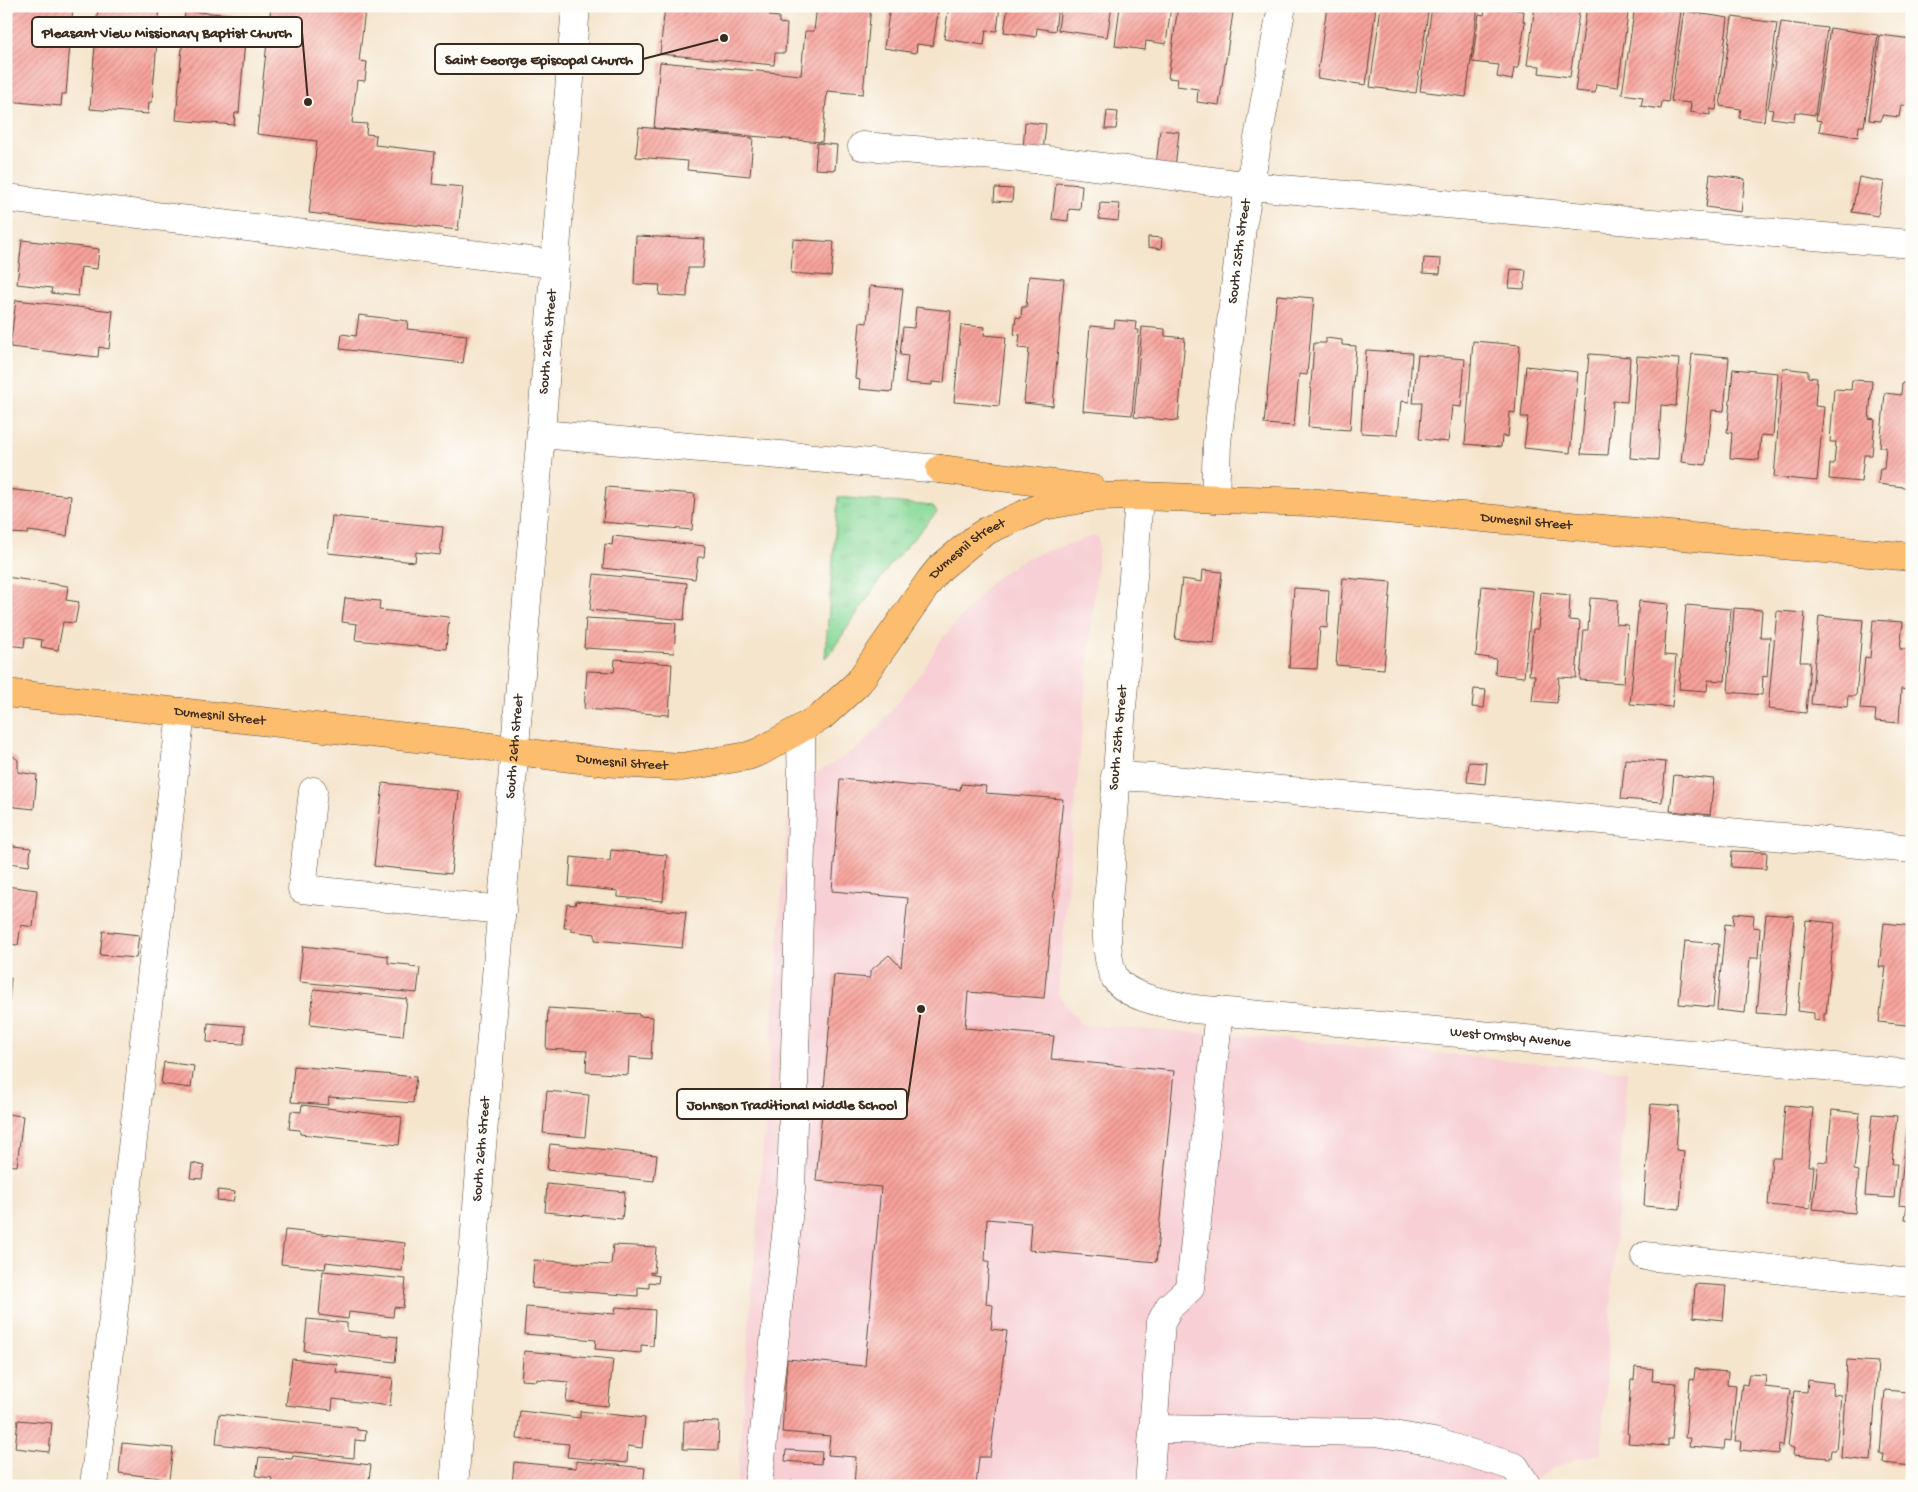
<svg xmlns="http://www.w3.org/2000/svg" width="1918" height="1492" font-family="'Gochi Hand',sans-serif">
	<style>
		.built { fill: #f7cfd4 }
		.grass { fill: url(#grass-tufts); stroke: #62825c }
		.building { fill: url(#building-hatch) }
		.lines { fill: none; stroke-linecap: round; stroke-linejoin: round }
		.minor-casing { stroke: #574638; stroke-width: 29 }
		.major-casing { stroke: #574638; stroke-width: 29 }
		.minor { stroke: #fff; stroke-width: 28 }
		.major { stroke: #fcbd6e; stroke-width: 28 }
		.labels { text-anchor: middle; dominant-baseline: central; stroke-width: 4; stroke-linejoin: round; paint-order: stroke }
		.street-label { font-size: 14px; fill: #3b2a1e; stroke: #fdfcf7 }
		.leader { fill: none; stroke: #3b2a1e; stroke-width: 2 }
		.callout-dot { fill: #3b2a1e; stroke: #fdfcf7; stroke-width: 2 }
		.callout { fill: #fdfcf7; stroke: #3b2a1e; stroke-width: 2 }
		.callout-label { font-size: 15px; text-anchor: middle; font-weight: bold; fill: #3b2a1e }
	</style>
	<defs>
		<pattern id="grass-tufts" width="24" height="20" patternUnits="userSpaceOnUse" patternTransform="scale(1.25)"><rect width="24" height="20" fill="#88d999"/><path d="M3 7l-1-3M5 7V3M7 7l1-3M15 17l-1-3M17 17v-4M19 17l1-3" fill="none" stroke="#76ba83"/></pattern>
		<pattern id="building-hatch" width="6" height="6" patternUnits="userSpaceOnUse" patternTransform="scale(1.25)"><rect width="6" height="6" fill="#f8a29b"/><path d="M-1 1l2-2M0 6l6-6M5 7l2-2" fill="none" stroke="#ca847e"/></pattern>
	</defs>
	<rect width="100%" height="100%" fill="#fdfcf7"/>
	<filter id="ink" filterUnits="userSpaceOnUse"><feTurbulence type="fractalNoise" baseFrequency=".02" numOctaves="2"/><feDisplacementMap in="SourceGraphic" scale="10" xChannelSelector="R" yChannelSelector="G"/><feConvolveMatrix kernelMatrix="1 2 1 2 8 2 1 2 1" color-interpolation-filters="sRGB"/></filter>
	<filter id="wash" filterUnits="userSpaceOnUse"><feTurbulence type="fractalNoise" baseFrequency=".0096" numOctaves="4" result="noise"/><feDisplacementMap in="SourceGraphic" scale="20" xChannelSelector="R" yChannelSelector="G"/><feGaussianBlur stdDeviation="1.12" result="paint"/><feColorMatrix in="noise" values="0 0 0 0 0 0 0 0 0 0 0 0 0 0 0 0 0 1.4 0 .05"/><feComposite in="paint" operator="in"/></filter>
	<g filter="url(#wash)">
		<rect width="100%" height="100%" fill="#f5e5cd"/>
		<path class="built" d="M1094,536L1099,538V543L1058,994L1081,1025L1259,1037L1627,1071L1601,1454L1578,1458L1552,1469L1527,1486H737L790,790L858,748L875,731L923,670L941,640L991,582L1023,559Z"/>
		<path class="grass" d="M838,497L933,506L937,512L890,565L833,649L825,658Z"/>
		<g id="blocks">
			<g class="building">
				<path d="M11,6H73L66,94H62L61,106L6,101V65Z"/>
				<path d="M98,6H160L152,102H149L148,114L90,109Z"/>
				<path d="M271,6H339L365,10L359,61L367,62L365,81L357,80L352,123L367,124L366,134L376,135L375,145L435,152L432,184L463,187L458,230L309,213L317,141L257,134Z"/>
				<path d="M665,6L737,11V6H771L770,16L779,17V23L787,24L785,53H775L774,65L660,54Z"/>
				<path d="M817,6H871L863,94L827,91L822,142L654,128L660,62L801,75L805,31H814Z"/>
				<path d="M890,6H939L933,46L917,44L916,53L884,48Z"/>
				<path d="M949,6H1000L997,31L986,30L984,45L944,39Z"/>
				<path d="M1008,6H1058L1055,31L1037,28L1036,37L1004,32Z"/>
				<path d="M1061,6H1112L1107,37L1058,30Z"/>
				<path d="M1120,6H1171L1166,44L1146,41L1145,50L1115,46Z"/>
				<path d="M1178,6H1234L1219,105L1197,102L1198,89L1177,86L1178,79L1168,78Z"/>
				<path d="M1327,6H1376L1366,85L1317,78Z"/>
				<path d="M1381,6H1429L1416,93L1370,87Z"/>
				<path d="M1432,6H1478L1466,97L1420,91Z"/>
				<path d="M1486,6L1524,11L1523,21L1525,22L1518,68H1514L1512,80L1497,77L1499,65L1472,62L1479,14L1484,15Z"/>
				<path d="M1535,6H1580L1570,77L1539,73L1540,66L1527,65Z"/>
				<path d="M1587,6H1629L1618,87L1596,84L1595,93L1575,91Z"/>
				<path d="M1635,6L1681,12L1668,102L1662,101L1661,109L1641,106L1643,97L1622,94Z"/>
				<path d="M185,11L247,16L239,113H235L234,125L176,120Z"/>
				<path d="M1684,11L1728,18L1716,110L1710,109V115L1690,112L1691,103L1671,101Z"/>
				<path d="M1732,17L1777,23L1764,121L1739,118L1741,109L1720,106Z"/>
				<path d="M1781,22L1827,28L1815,115L1795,112L1794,121L1771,118L1773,110L1768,109Z"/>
				<path d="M1830,28L1878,35L1864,126H1859L1858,137L1819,131L1821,121L1816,120Z"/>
				<path d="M1880,35L1912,39V106L1901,105L1899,117L1882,115L1881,121L1869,120Z"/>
				<path d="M1107,111L1118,112L1116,129H1105Z"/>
				<path d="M1025,122L1046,124L1043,152L1023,151Z"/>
				<path d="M639,127L753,138L750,176L687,170L688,161L636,157Z"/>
				<path d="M1160,130L1179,132L1175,168L1156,166Z"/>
				<path d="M817,143L837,145L835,170L815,169Z"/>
				<path d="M1710,174L1745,179L1741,212L1706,207Z"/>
				<path d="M1859,177L1884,182L1878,216L1852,212Z"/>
				<path d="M1056,183L1082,185L1080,210L1069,209L1068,221L1052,219Z"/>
				<path d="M995,188L1013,189L1012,202L994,201Z"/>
				<path d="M1100,203L1120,204L1118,221L1099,219Z"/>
				<path d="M636,236L705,239L703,268H688L687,297L659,295L660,285L634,284Z"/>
				<path d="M1148,237L1162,238L1161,249L1148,247Z"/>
				<path d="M793,239L834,242L831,276L791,273Z"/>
				<path d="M22,240L99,249L97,269L81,267L78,296L51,293L52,288L17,284Z"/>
				<path d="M1424,258L1441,259L1440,274L1423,273Z"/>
				<path d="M1511,269L1526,270L1524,289L1509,288Z"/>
				<path d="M1029,276L1064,279L1053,406L1024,403L1029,349L1018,348L1020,335L1014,334L1016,317L1021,318L1022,307H1026Z"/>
				<path d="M870,286L903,289L892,392L859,389L860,380L855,379L860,322L867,323Z"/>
				<path d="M1277,295L1314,298L1307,375L1299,374L1294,426L1264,424Z"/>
				<path d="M16,300L113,311L109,349L99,347L98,357L10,347Z"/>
				<path d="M916,307L951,311L944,383L932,382V385L905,383L908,356L900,355L903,327L914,328Z"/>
				<path d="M359,315L408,321L407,329L467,335L463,363L340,349L342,334L356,336Z"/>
				<path d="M1115,320L1136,322L1135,330H1139L1132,415L1083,411L1090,326L1114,328Z"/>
				<path d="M961,325L985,327L984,335L1006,337L999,406L954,402Z"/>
				<path d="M1142,327L1165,329V336L1185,338L1178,421L1134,417Z"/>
				<path d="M1326,338L1342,340V345L1356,346L1350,430L1308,427L1314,343H1326Z"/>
				<path d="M1473,341L1520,345L1515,413L1510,412L1508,437L1502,436L1501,447L1465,444Z"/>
				<path d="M1366,350L1412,353L1409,402L1401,401L1398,435L1361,433Z"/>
				<path d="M1589,354L1630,357L1627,402L1613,401L1608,455L1581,454Z"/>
				<path d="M1692,354L1729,357L1724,411L1712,410L1706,465L1681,462Z"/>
				<path d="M1418,355L1465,359L1461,407L1452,406L1448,442L1419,439L1422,403H1413Z"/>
				<path d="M1637,356L1679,359L1676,406L1661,405L1658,460L1630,458Z"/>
				<path d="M1526,366L1578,372L1570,453L1524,448L1528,417H1521Z"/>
				<path d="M1783,368L1808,371V377L1817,378L1815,406L1824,407L1817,481L1774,477Z"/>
				<path d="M1733,369L1778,373L1773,436L1761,435L1759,460L1730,458L1732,433L1727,432Z"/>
				<path d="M1852,380L1872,381L1869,419L1875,420L1872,455H1864L1861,482L1829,479L1830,464H1834L1836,442H1830L1834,389L1851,390Z"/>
				<path d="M1902,383L1912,384V459H1910L1909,469L1912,470V488L1878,484L1880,469H1884L1886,447H1880L1885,393L1901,395Z"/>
				<path d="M606,487L695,494L692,530L603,522Z"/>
				<path d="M6,489L71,496L67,536L28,531V534L9,533L6,540Z"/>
				<path d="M332,516L443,527L440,555L416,552L415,562L328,553Z"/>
				<path d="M613,536L705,546L704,557H698L695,579L603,568L605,544L612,545Z"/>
				<path d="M1203,570L1222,572L1214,643L1175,639L1182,579L1202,582Z"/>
				<path d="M594,574L687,583L684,620L590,610Z"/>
				<path d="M6,577L68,586L66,600L79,602L75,623L63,622L58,650L41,647L42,640L25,637L24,647L6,645Z"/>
				<path d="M1343,578L1391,582L1384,669L1336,665Z"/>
				<path d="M1482,586L1533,591L1524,677L1495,674L1496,659L1476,656Z"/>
				<path d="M1294,588L1329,590L1327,628L1320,627L1317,669L1289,668Z"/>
				<path d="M1541,592L1570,595L1569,620L1580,621L1576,678L1559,677L1557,703L1532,701L1535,675H1529L1533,629H1538Z"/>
				<path d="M345,598L380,601L379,610L449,617L446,649L355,640L357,624L342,622Z"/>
				<path d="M1590,598L1618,600L1616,624L1628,625L1624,683L1580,680L1584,630H1588Z"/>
				<path d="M1639,601L1668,604L1664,655L1676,656L1672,707L1630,704Z"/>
				<path d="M1686,605L1731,609L1725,681L1708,680L1707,691L1679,689Z"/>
				<path d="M1734,608L1762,610L1760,637H1770L1767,677L1763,676L1762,695L1728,692Z"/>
				<path d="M1777,611L1805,613L1800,662H1810L1806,713L1768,709Z"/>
				<path d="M1819,616L1863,620L1856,696H1848L1847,707L1811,704Z"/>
				<path d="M586,618L676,623L674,653L584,648Z"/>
				<path d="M1873,620L1903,622L1900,649H1910L1907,690L1901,689L1899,723L1875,721L1876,710L1860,709L1865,657L1870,658Z"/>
				<path d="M615,659L672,664L669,715L584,709L587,671L614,672Z"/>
				<path d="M1474,689L1486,690L1484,708L1472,707Z"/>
				<path d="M6,753H9L18,760V772L37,775L34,809L6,806Z"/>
				<path d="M1625,759L1666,762L1662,802L1621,799Z"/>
				<path d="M1469,762L1487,763L1485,784L1467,782Z"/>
				<path d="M1674,775L1714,779L1710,815L1670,811Z"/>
				<path d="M840,779L960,790L961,784L986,786L985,793L1063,799L1044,998L968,992L965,1028L1054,1036L1051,1059L1174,1071L1156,1262L1029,1250L1031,1223L987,1219L985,1261H989L986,1304L993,1305L991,1329L1007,1331L990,1457H979L976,1486H854L856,1457L828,1455L830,1436L782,1432L787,1359L865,1366L881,1187L816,1181L834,975L870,978V971L889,955L901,967L908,898L832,891Z"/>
				<path d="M383,783L459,791L451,874L374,866Z"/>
				<path d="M6,843L13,844V846L31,848L29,866L10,863L8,883H6Z"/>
				<path d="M611,850L667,855L663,901L618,897V891L569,886L571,857L610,861Z"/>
				<path d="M1732,851L1767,852L1766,869L1731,867Z"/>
				<path d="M6,886L37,890L33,927L21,925L18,945L6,944Z"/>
				<path d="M576,901L686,912L682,948L595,940V934L571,931V928H564L567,904L575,905Z"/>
				<path d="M1734,913L1754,915L1753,927L1760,928L1758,958H1750L1745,1013L1717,1010L1725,924L1733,925Z"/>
				<path d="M1766,914L1794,916L1785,1015L1757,1013Z"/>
				<path d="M1806,920L1835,923L1826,1014H1824V1021L1814,1020V1013L1798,1011Z"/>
				<path d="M1884,923L1912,926V979L1906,1025L1879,1022L1886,967H1879Z"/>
				<path d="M103,931L139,935L136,958L100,955Z"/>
				<path d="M1685,941L1719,944L1713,1007L1679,1004Z"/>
				<path d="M303,946L388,956V963L410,965V967L420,968L417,993L299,982Z"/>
				<path d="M6,978H11L9,1002H6Z"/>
				<path d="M314,989L407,999L403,1036L310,1025Z"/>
				<path d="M548,1008L639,1014V1016L653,1017L651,1059L629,1057L628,1075L586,1072L587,1051L546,1049Z"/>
				<path d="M208,1023L245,1026L244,1044L207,1042Z"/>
				<path d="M164,1062L194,1066L191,1088L161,1084Z"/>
				<path d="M294,1066L416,1077L413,1103L329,1097L328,1105L291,1102Z"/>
				<path d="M547,1091L589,1095L585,1137L543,1133Z"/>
				<path d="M1651,1104L1679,1106L1676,1150L1684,1151L1680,1209L1644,1206Z"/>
				<path d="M302,1105L402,1117L399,1145L300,1134V1130L289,1129L291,1111L301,1112Z"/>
				<path d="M1785,1105L1813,1108L1808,1166H1814L1810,1209L1768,1205L1772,1158H1781Z"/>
				<path d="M1832,1110L1860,1113L1854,1170L1859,1171L1855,1213L1813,1209L1818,1161L1827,1162Z"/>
				<path d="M6,1114L23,1116L17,1166L6,1165Z"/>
				<path d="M1872,1114L1897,1116L1892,1164H1897L1894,1198L1865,1196Z"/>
				<path d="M1908,1117H1912V1220L1905,1219L1907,1206L1899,1205Z"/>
				<path d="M550,1144L657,1155L654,1181L547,1170Z"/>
				<path d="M192,1163L204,1166L202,1179L190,1178Z"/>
				<path d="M547,1184L625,1192L622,1219L545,1212Z"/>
				<path d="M218,1190L235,1192L233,1202L217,1200Z"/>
				<path d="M285,1230L405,1243L402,1271L326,1262L325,1269L281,1264Z"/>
				<path d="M613,1245L656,1247L654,1273L650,1272V1274L659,1276L658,1283L649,1282V1288L638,1287V1296L532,1288L534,1260L611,1265Z"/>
				<path d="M323,1271L406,1279L403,1308L394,1307L393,1317L349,1312L348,1319L319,1315Z"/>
				<path d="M1695,1284L1726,1286L1723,1320L1693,1317Z"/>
				<path d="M526,1307L615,1314L616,1307L655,1310L653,1346L641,1345V1353L595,1349L596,1340L524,1334Z"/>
				<path d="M307,1319L347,1323V1331L398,1337L395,1362L304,1351Z"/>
				<path d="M524,1351L613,1359L608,1406L566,1402L568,1382L537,1379V1381L521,1380Z"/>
				<path d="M292,1359L337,1364L336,1372L393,1378L390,1406L333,1399L332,1410L286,1405Z"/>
				<path d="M1847,1360L1878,1362L1871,1461L1841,1458Z"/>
				<path d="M1635,1367L1653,1369L1652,1381L1676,1383L1672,1439H1668V1446L1628,1443L1629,1434L1627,1433L1631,1380H1634Z"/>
				<path d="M1695,1369L1728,1372L1727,1384L1736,1385L1731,1441L1725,1440L1724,1449L1689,1446L1690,1438H1685L1690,1379L1694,1380Z"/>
				<path d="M1749,1374L1766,1375L1765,1387L1790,1390L1783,1446L1779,1445L1778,1454L1740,1450L1741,1441H1735L1742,1384L1747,1385Z"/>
				<path d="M1808,1380L1833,1383L1832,1394L1841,1395L1836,1450H1831L1830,1458L1793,1455L1794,1448L1788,1447L1794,1391L1807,1392Z"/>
				<path d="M1907,1387H1912V1466L1883,1463L1884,1454H1880L1885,1390L1907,1392Z"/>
				<path d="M520,1411L580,1418V1411L645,1418L642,1448L628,1446L627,1463L567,1457L569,1444L517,1439Z"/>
				<path d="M219,1414L357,1428V1430L366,1431L365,1441L355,1440L354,1458L216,1444Z"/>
				<path d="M18,1420L52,1423L49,1452L15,1448Z"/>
				<path d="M684,1421L719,1422L718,1450L683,1449Z"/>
				<path d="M122,1443L173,1448L169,1479L119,1473Z"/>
				<path d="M786,1450L822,1452L821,1464L785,1461Z"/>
				<path d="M293,1456L371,1465L368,1486H271L272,1478L256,1476L259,1457L292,1459Z"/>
				<path d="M576,1461L645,1468L643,1486H512L514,1462L576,1468Z"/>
				<path d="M791,1481L828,1484V1486H791Z"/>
			</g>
		</g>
	</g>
	<g filter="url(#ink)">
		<use href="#blocks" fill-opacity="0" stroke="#574638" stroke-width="1"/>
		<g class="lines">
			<g class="minor-casing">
				<g id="minor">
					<path d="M862,146L1047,160L1251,186L1651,223L1912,244"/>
					<path d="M6,198L555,264"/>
					<path d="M541,434L940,469"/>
					<path id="s1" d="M1139,496C1131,619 1117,742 1111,866C1109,894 1101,953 1115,978C1128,999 1170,1004 1194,1009L1912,1074"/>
					<path id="s2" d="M1215,499L1217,443L1242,227L1282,6"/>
					<path d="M1115,776L1153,778L1912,849"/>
					<path d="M313,791L302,889L502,910"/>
					<path d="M1645,1256L1912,1283"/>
					<path d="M1154,1429L1376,1432L1434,1442L1515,1467L1527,1486"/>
					<path d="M94,1486L181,712"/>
					<path id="s3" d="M454,1486L576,6"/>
					<path d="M758,1486L791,1191L802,811L801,729"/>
					<path d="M1149,1486L1161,1322L1169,1307L1190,1288L1219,1011"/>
				</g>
			</g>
			<g class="major-casing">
				<g id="major">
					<path d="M940,469L1092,489"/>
					<path id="s4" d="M6,693L471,744L545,755L615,763L682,767L748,756L761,751L821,717L858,683L931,579L940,568L975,539L988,530L1043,506L1094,497L1139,496L1308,502L1912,557"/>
				</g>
			</g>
			<use href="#minor" class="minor"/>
			<use href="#major" class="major"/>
		</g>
	</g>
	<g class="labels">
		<g class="street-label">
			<text stroke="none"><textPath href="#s2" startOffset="249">South 25th Street</textPath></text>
			<text stroke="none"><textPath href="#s3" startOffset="1148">South 26th Street</textPath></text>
			<text stroke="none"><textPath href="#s4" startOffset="1628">Dumesnil Street</textPath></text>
			<text stroke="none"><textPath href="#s4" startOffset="1055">Dumesnil Street</textPath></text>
			<text stroke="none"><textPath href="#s4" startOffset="215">Dumesnil Street</textPath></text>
			<text transform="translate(1119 738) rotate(-85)">South 25th Street</text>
			<text stroke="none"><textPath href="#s3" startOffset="742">South 26th Street</textPath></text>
			<text stroke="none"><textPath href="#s4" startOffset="620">Dumesnil Street</textPath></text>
			<text stroke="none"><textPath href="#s1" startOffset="889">West Ormsby Avenue</textPath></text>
			<text stroke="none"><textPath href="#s3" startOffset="338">South 26th Street</textPath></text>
		</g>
	</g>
	<path class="leader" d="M308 102L302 32M724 38L643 59M921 1009L907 1104"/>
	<g class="callout-dot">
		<circle cx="308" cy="102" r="5"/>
		<circle cx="724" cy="38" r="5"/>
		<circle cx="921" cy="1009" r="5"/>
	</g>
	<g class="callout">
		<rect x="32" y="17" width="270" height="30" rx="5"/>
		<rect x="435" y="44" width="208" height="30" rx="5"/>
		<rect x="677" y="1089" width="230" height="30" rx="5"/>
	</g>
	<g class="callout-label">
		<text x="167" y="37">Pleasant View Missionary Baptist Church</text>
		<text x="539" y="64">Saint George Episcopal Church</text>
		<text x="792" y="1109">Johnson Traditional Middle School</text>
	</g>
	<rect width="1918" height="1492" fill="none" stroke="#fdfcf7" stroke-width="25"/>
</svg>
